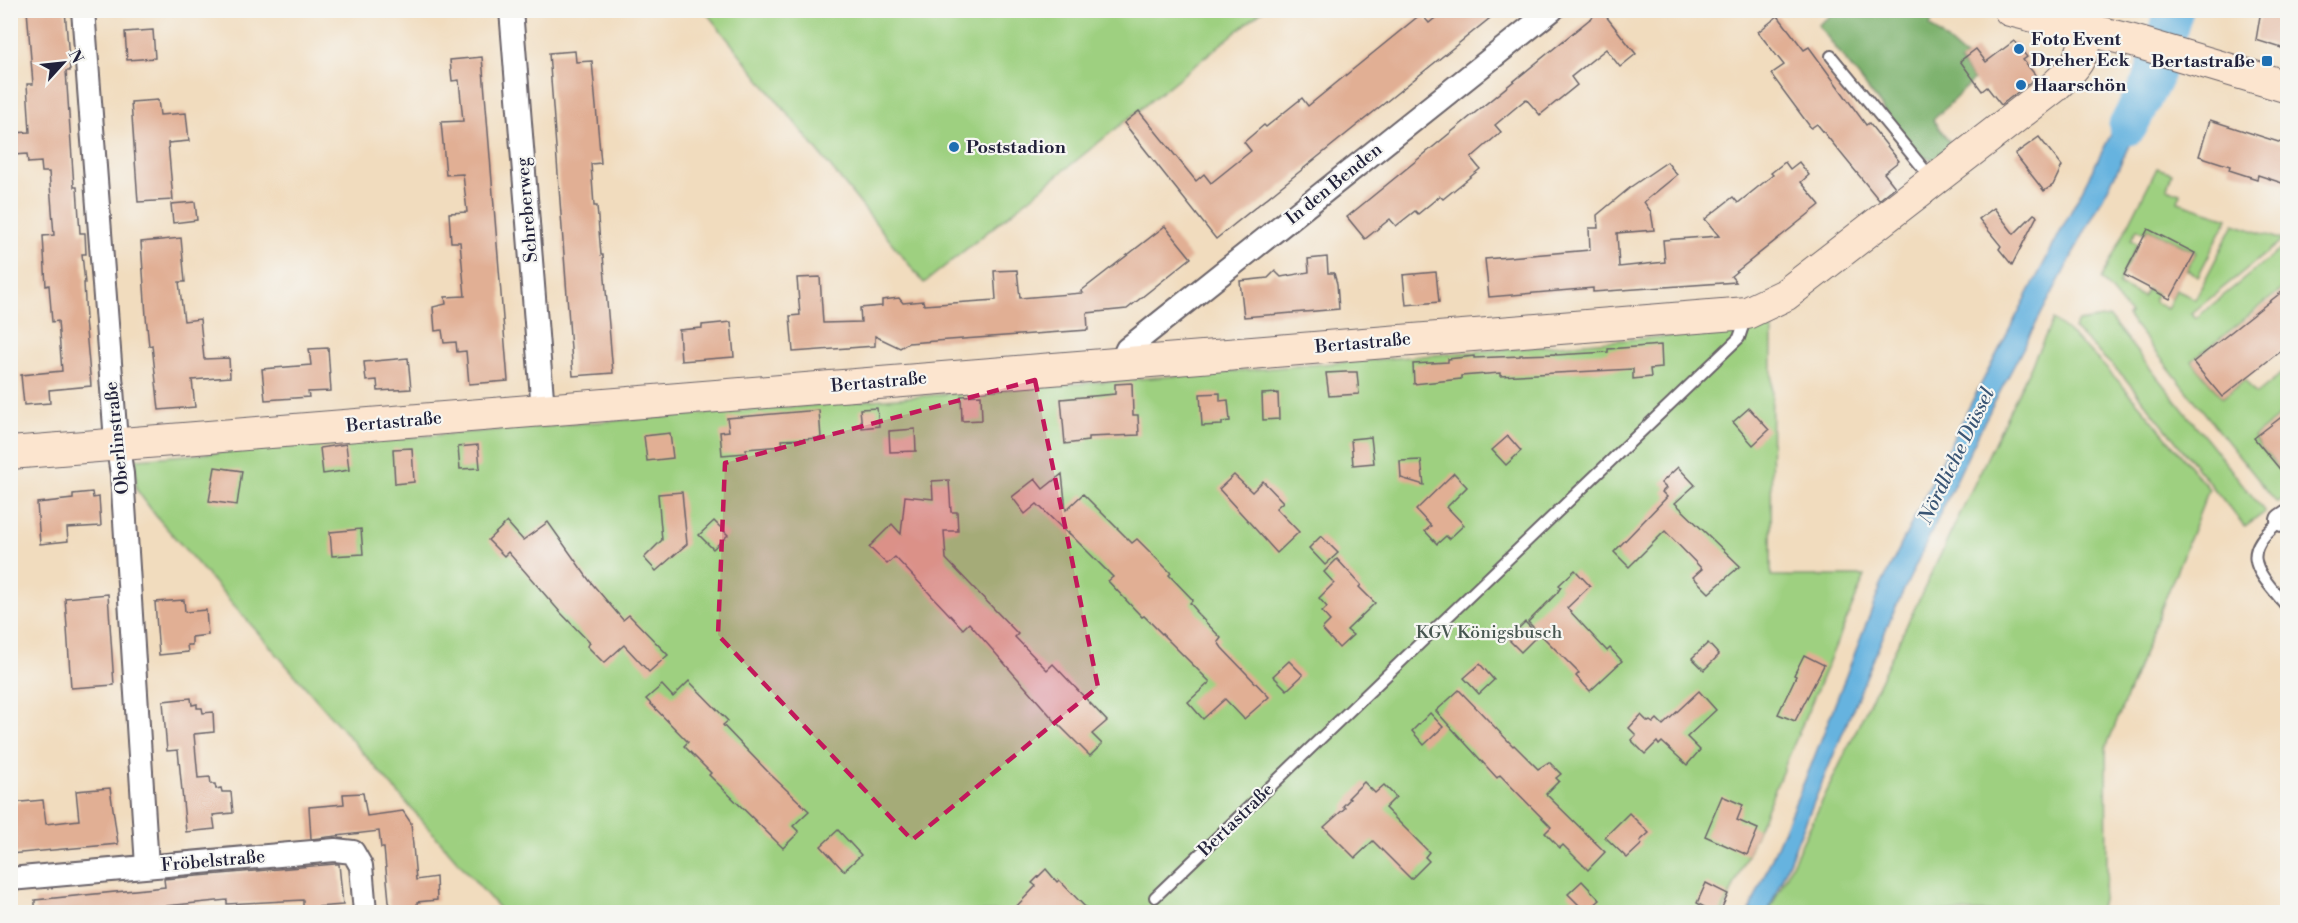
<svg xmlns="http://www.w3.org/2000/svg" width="2298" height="923" font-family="'Libre Bodoni',serif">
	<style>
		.green { fill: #9ed080; stroke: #60795e; stroke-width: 1.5 }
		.forest { fill: #7eb26e; stroke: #506a54; stroke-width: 1.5 }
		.water { fill: #66b3df; stroke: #446a8d; stroke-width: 1.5 }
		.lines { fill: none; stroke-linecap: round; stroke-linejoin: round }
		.river { stroke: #66b3df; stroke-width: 39 }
		.building { fill: #e1af94 }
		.lane-casing { stroke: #6a6369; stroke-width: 14 }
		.street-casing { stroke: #6a6369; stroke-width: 26 }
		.secondary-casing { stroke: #6a6369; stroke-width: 34 }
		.lane { stroke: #fff; stroke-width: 10 }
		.street { stroke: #fff; stroke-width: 22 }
		.secondary { stroke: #fce5cf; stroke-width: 32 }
		.marked { fill: #c2185b; fill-opacity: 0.2; stroke: #c2185b; stroke-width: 4.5; stroke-dasharray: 12 8; stroke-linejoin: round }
		.poi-dot { fill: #1f6fb2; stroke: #f6f6f2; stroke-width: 2 }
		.labels { text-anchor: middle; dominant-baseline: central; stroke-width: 4.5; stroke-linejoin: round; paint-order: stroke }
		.poi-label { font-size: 18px; font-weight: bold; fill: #22223b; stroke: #f6f6f2; text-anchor: start }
		.street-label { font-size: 18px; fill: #22223b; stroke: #f6f6f2 }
		.park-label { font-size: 18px; fill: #475650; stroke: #f6f6f2 }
		.water-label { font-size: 20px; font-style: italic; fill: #3a5574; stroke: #f6f6f2 }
	</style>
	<rect width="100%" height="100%" fill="#f6f6f2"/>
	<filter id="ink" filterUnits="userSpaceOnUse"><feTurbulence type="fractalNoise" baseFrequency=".0167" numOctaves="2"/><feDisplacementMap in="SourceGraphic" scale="12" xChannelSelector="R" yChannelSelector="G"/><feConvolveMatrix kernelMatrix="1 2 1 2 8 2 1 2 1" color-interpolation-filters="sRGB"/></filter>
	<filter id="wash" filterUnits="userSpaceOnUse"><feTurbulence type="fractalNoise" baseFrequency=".008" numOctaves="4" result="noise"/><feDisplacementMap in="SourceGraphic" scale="24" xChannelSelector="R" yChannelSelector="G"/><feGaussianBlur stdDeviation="1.35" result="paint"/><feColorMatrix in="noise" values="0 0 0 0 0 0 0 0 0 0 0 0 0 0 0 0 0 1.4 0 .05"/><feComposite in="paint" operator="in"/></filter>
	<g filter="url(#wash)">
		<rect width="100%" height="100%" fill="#f1dcbe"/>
		<g class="green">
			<path d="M705,11H1262L924,283Z"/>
			<path d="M2157,168L2172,173L2167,189L2180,193L2178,202L2228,218L2198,276L2187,270L2196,252L2147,228L2145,233L2137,229L2131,240L2138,244L2122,274L2119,285L2143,297L2146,289L2157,294L2154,302L2167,309L2176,290L2195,299L2234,224L2282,240L2192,313L2196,318L2287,244V285L2192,361L2222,398L2245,380L2256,394L2287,369V410L2253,437L2283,474L2287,471V495L2277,503L2127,316L2130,314L2101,279Z"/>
			<path d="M2109,317L2265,512L2245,527L2124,377L2074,329L2078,322Z"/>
			<path d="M2053,320C2113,366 2160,431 2209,489L2106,748L2107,877L2099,912H1769Z"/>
			<path d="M1772,328L1771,576H1865L1723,912H502L156,516L136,489V459Z"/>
		</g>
		<path class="forest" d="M1837,11H1917L1933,17L1930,26L1965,57L1960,62L1974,80L1933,120L1952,145L1934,160L1920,156L1818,25Z"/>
		<path class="water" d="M2142,75L2159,80L2118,169L1984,422L1892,615L1768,912H1749L1810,768L1881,586L1954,436Z"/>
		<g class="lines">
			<path class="river" d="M2128,126L2153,78L2174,10"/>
		</g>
		<g id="blocks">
			<g class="building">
				<path d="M27,10H65L70,71H66L74,187H77L80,233H85L86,254H82L85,283H84L86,319H85L91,386L49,390L50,403L24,405L21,375L62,371L58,321L52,322L49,285L46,286L43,236L54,235L49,172H42L41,162L28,163L27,154L14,155L12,133L30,132L27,84H33Z"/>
				<path d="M1445,10H1500L1216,239L1124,123L1139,111L1196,181L1204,174L1211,183L1251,151L1244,142L1264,125L1266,127L1302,98L1308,106L1421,14L1429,23Z"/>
				<path d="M1601,10L1636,54L1620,67L1606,49L1571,77L1577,85L1540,115L1526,99L1495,125L1501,132L1471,158L1480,169L1443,199L1440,196L1418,214L1415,211L1396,226L1390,219L1365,239L1347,217Z"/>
				<path d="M2261,10H2288V50L2256,40Z"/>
				<path d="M1778,16L1804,50L1809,47L1866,125L1869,123L1899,161L1884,173L1895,187L1879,200L1817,124L1811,128L1771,74L1784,65L1758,32Z"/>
				<path d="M153,30L155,58L127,60L125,32Z"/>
				<path d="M2014,41L2027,57L2023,60L2037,77L2001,105L1987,87L1982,91L1960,61L1976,49L1986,62Z"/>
				<path d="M575,51L576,62L592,61L601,163L591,164L594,206H597L601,255H603L613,373L573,376L549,53Z"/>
				<path d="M482,57L508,381L469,384L466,351L457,352L456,342L444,343L442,330L435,331L433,307L446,304L445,297L465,296L460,242H451L449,213L467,212L463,174L446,175L441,122L463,121L459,80L452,81L450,60Z"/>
				<path d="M158,100L160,115L186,113L189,141L168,143L173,200L138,202L131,102Z"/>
				<path d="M2210,120L2288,145V185L2258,175L2257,179L2229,170L2230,166L2199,156Z"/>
				<path d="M2039,137L2062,166L2053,185L2044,191L2015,154Z"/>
				<path d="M1667,162L1677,175L1644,202L1651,212L1654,230L1617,233L1619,267L1665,262L1663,240L1719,236L1705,219L1733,197L1738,203L1773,175L1771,173L1785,162L1790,169L1799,162L1809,175L1801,182L1820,205L1731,276L1736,282L1593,292V288L1489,297L1485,259L1590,250L1589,228H1598L1597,215L1632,186Z"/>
				<path d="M195,202L197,220L173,223L171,204Z"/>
				<path d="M1994,208L2014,234L2034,214L2037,216L2012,265L1999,249L2001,246L1979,219Z"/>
				<path d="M1165,226L1191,258L1127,309L1087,313L1088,330L908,343L900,348L875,336V346L793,352L790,316L800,315L797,278L820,277L823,323L861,322L860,308L882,306V300L899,298L903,303L923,301L924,305L996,300L994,271L1017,270L1020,298L1083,293L1081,291Z"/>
				<path d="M2148,229L2195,253L2170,299L2124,275Z"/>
				<path d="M181,238L185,282H179L184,321L200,319L204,359L229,358L230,377L192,380L195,407L159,410L152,345L149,346L146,316L141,242Z"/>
				<path d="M1327,257L1328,273H1334L1337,284L1339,309L1244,317L1240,281L1268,278L1275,271L1281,277L1309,272L1308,259Z"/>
				<path d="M1436,272L1439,302L1406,305L1403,275Z"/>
				<path d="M2288,287V345L2222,397L2193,362Z"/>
				<path d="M731,322L734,357L681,361L679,330L702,328V325Z"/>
				<path d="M1661,345L1662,368L1650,369L1651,377L1633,379V369L1500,376V373L1461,376V379L1414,384L1413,364L1448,362V359L1474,356V358L1520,356V355L1556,354V355L1608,352V349Z"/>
				<path d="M328,348L331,391L308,392L309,397L265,400L262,369L311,365L309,349Z"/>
				<path d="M408,358L411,389L378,391L377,380L366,381L364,362Z"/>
				<path d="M1346,372H1357L1359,394L1329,396L1326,373Z"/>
				<path d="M1132,383L1133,415H1138L1139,435L1088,437V441L1065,444L1061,399L1115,394V384Z"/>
				<path d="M1220,393V401L1228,400L1230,421L1222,422V425L1202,426L1200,394Z"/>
				<path d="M1278,393L1279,419L1263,420L1262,394Z"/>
				<path d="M981,395L982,420L962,421L961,396Z"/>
				<path d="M877,408L879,426L862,428L860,409Z"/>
				<path d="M1749,408L1769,430L1753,445L1733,422Z"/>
				<path d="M819,410L821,438L782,440L783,446L746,449V453L722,455L720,432L729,431L727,418Z"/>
				<path d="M2288,412V479L2254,438Z"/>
				<path d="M915,429L916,451L890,452L889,431Z"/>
				<path d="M670,433L673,458L647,461L644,436Z"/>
				<path d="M1508,436L1521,451L1506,465L1492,450Z"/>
				<path d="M1371,437L1374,463L1353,465L1351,439Z"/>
				<path d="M346,444L349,470L323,474L320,448Z"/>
				<path d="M478,445L480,468L460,469L458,447Z"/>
				<path d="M412,448L414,482L395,484L393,449Z"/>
				<path d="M1421,460L1424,485L1401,478L1400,461Z"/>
				<path d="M215,467L242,471L237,505L209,501Z"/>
				<path d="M1678,467L1695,485L1675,503L1740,566L1709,593L1693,577L1702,569L1665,531L1629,567L1614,552L1667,497L1662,492L1666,488L1661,483Z"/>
				<path d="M1454,473L1467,487L1447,507L1464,525L1449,539L1446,536L1437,544L1425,531L1431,526L1416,510Z"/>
				<path d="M1062,474L1066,510L1083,494L1132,543L1137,539L1171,573L1169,575L1193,600L1190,603L1196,610L1195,611L1221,638L1218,642L1222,648L1269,697L1244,719L1225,699L1203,719L1188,702L1210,682L1144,616L1142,617L1108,581L1113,577L1068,532L1069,535L1037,504L1025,514L1012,497L1035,479L1043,489Z"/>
				<path d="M1234,475L1252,492L1263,481L1283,502L1276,508L1299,532L1277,553L1219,489Z"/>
				<path d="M949,480L951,512H957L958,531H944L946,559L1018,634L1015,637L1047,670L1053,664L1107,721L1092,734L1102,744L1090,756L1055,721L969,623L963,629L895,557L887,564L869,547L892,524L901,534L905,496L933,499L932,481Z"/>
				<path d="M92,492L93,498L99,497L101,526L67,528L68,541L40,544L37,503L73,499V494Z"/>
				<path d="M682,492L687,544L656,571L644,558L662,540L658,494Z"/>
				<path d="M714,521L728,535L713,549L699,535Z"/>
				<path d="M507,522L523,540L548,522L589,580L623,620L629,615L668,655L649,672L624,645L604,663L587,646L590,643L560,612L508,552L504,556L488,540Z"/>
				<path d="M361,529L363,554L332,556L330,532Z"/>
				<path d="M1321,536L1338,553L1325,565L1309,548Z"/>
				<path d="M1337,559L1361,585L1359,587L1375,603L1347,630L1353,635L1339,648L1322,629L1330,621L1322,612L1327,607L1319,598L1334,583L1324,572Z"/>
				<path d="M1575,570L1590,586L1567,608L1607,651L1610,648L1622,661L1590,691L1576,676L1579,673L1528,622L1557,593L1561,587L1559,585Z"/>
				<path d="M108,594L114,685L71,688L65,598Z"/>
				<path d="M184,600L185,612L206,610L208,635L192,637V645H187L188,652L159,655L155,602Z"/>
				<path d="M1525,622L1538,635L1521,652L1508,639Z"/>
				<path d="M1708,643L1719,655L1704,670L1692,658Z"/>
				<path d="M1804,655L1824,665L1795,721L1778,714L1796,676L1794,675Z"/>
				<path d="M1289,661L1303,675L1287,690L1273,676Z"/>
				<path d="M1480,664L1494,680L1479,694L1464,678Z"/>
				<path d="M689,681L728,721L723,725L771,775L809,811L793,826L799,832L783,848L709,775L711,773L684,746L688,742L646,699L662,685L673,697Z"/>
				<path d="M1459,690L1513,746L1514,745L1538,769L1549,762L1561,774L1556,778L1559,781L1546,794L1605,852L1588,870L1563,845L1560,848L1545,833L1551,827L1500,775L1497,778L1436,711Z"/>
				<path d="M1699,691L1716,710L1687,737L1700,750L1687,765L1662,742L1659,745L1657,742L1645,754L1631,740L1636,735L1629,728L1641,715L1648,722L1650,721L1653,723L1657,719L1663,725Z"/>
				<path d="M191,698L192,705L197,704V708H202L203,713L213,712L214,732L194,734L198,778L210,777L211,784H215L216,789L221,788L222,792H231L233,813L213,815L215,829L186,832L178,750L167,751L163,701Z"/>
				<path d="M1430,713L1443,727L1424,745L1412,731Z"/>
				<path d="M1364,782L1375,793L1384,785L1396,797L1385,808L1429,852L1425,857L1429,861L1411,879L1373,841L1355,858L1324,827L1345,808L1343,806L1350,799L1348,798Z"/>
				<path d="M110,788L118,844L10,854V803L43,800L46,824L79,820L76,791Z"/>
				<path d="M363,793L367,816L403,811L411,823L416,880L436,877L437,900L417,902L418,912H390L384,848H381L379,831L311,839L309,807L344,804L343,794Z"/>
				<path d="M1722,796L1743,805L1737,820L1758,829L1747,855L1705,836Z"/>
				<path d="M1629,813L1649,833L1640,841L1642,844L1627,858L1605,837Z"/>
				<path d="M838,830L861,855L844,871L821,846Z"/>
				<path d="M335,864H339L343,905L303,908V900L227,904V900L145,908L146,912H35V900L165,887L164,879Z"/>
				<path d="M1046,869L1057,882L1059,880L1090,912H1011L1036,886L1032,883Z"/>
				<path d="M1582,881L1600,900L1586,912L1568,894Z"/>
				<path d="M1706,883L1728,894L1720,912H1713L1697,903Z"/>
			</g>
		</g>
	</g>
	<g filter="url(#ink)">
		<use href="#blocks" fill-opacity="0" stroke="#6a6369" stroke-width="1.5"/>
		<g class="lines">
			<g class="lane-casing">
				<g id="lane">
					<path d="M1831,56L1932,179"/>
					<path d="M2282,520C2235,555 2259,572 2288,608"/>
					<path d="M1155,897L1739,338L1746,317"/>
				</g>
			</g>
			<g class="street-casing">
				<g id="street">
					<path d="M83,10L115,428L122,474L147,866"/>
					<path d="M511,10L543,410"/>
					<path d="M1121,362L1127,349L1552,10"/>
					<path d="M2282,520L2288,516"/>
					<path d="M10,879L335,850L353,852L361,866L365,912"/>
				</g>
			</g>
			<g class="secondary-casing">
				<g id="secondary">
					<path d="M2010,10L2133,41L2288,87"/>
					<path d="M10,453L1747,313L1785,295L2054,87C2077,66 2081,60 2089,30"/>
				</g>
			</g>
			<use href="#lane" class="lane"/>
			<use href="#street" class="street"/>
			<use href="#secondary" class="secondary"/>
		</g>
	</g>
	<path class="marked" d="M1035,380L1098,687L912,840L718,635L725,463Z"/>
	<g class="poi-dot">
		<circle cx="2019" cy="49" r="6"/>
		<rect x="2261" y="55" width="12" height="12" rx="3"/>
		<circle cx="2021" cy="85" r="6"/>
		<circle cx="954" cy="147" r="6"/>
	</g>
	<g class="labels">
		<g class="poi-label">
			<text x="2031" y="39">Foto Event<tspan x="2031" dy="21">Dreher Eck</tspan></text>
			<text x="2255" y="61" text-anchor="end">Bertastraße</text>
			<text x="2033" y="85">Haarschön</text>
			<text x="966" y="147">Poststadion</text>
		</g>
		<g class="street-label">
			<text transform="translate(1334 184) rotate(-39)">In den Benden</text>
			<text transform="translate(527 210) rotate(-95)">Schreberweg</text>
			<text transform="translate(1363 343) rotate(-5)">Bertastraße</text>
			<text transform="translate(879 382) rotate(-5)">Bertastraße</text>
			<text transform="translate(394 422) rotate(-5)">Bertastraße</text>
			<text transform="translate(117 438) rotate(-96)">Oberlinstraße</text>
			<text transform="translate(1236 820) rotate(-44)">Bertastraße</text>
			<text transform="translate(213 861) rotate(-5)">Fröbelstraße</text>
		</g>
		<g class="park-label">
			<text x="1489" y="632">KGV Königsbusch</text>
		</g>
		<g class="water-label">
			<text transform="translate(1957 456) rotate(-64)">Nördliche Düssel</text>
		</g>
	</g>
	<rect width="2298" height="923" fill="none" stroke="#f6f6f2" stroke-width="36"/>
	<g transform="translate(63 63) rotate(63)" stroke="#f6f6f2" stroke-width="4.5" paint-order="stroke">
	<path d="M0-4.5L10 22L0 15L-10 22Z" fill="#22223b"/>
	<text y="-9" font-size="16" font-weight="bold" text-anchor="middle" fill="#22223b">N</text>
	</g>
</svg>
